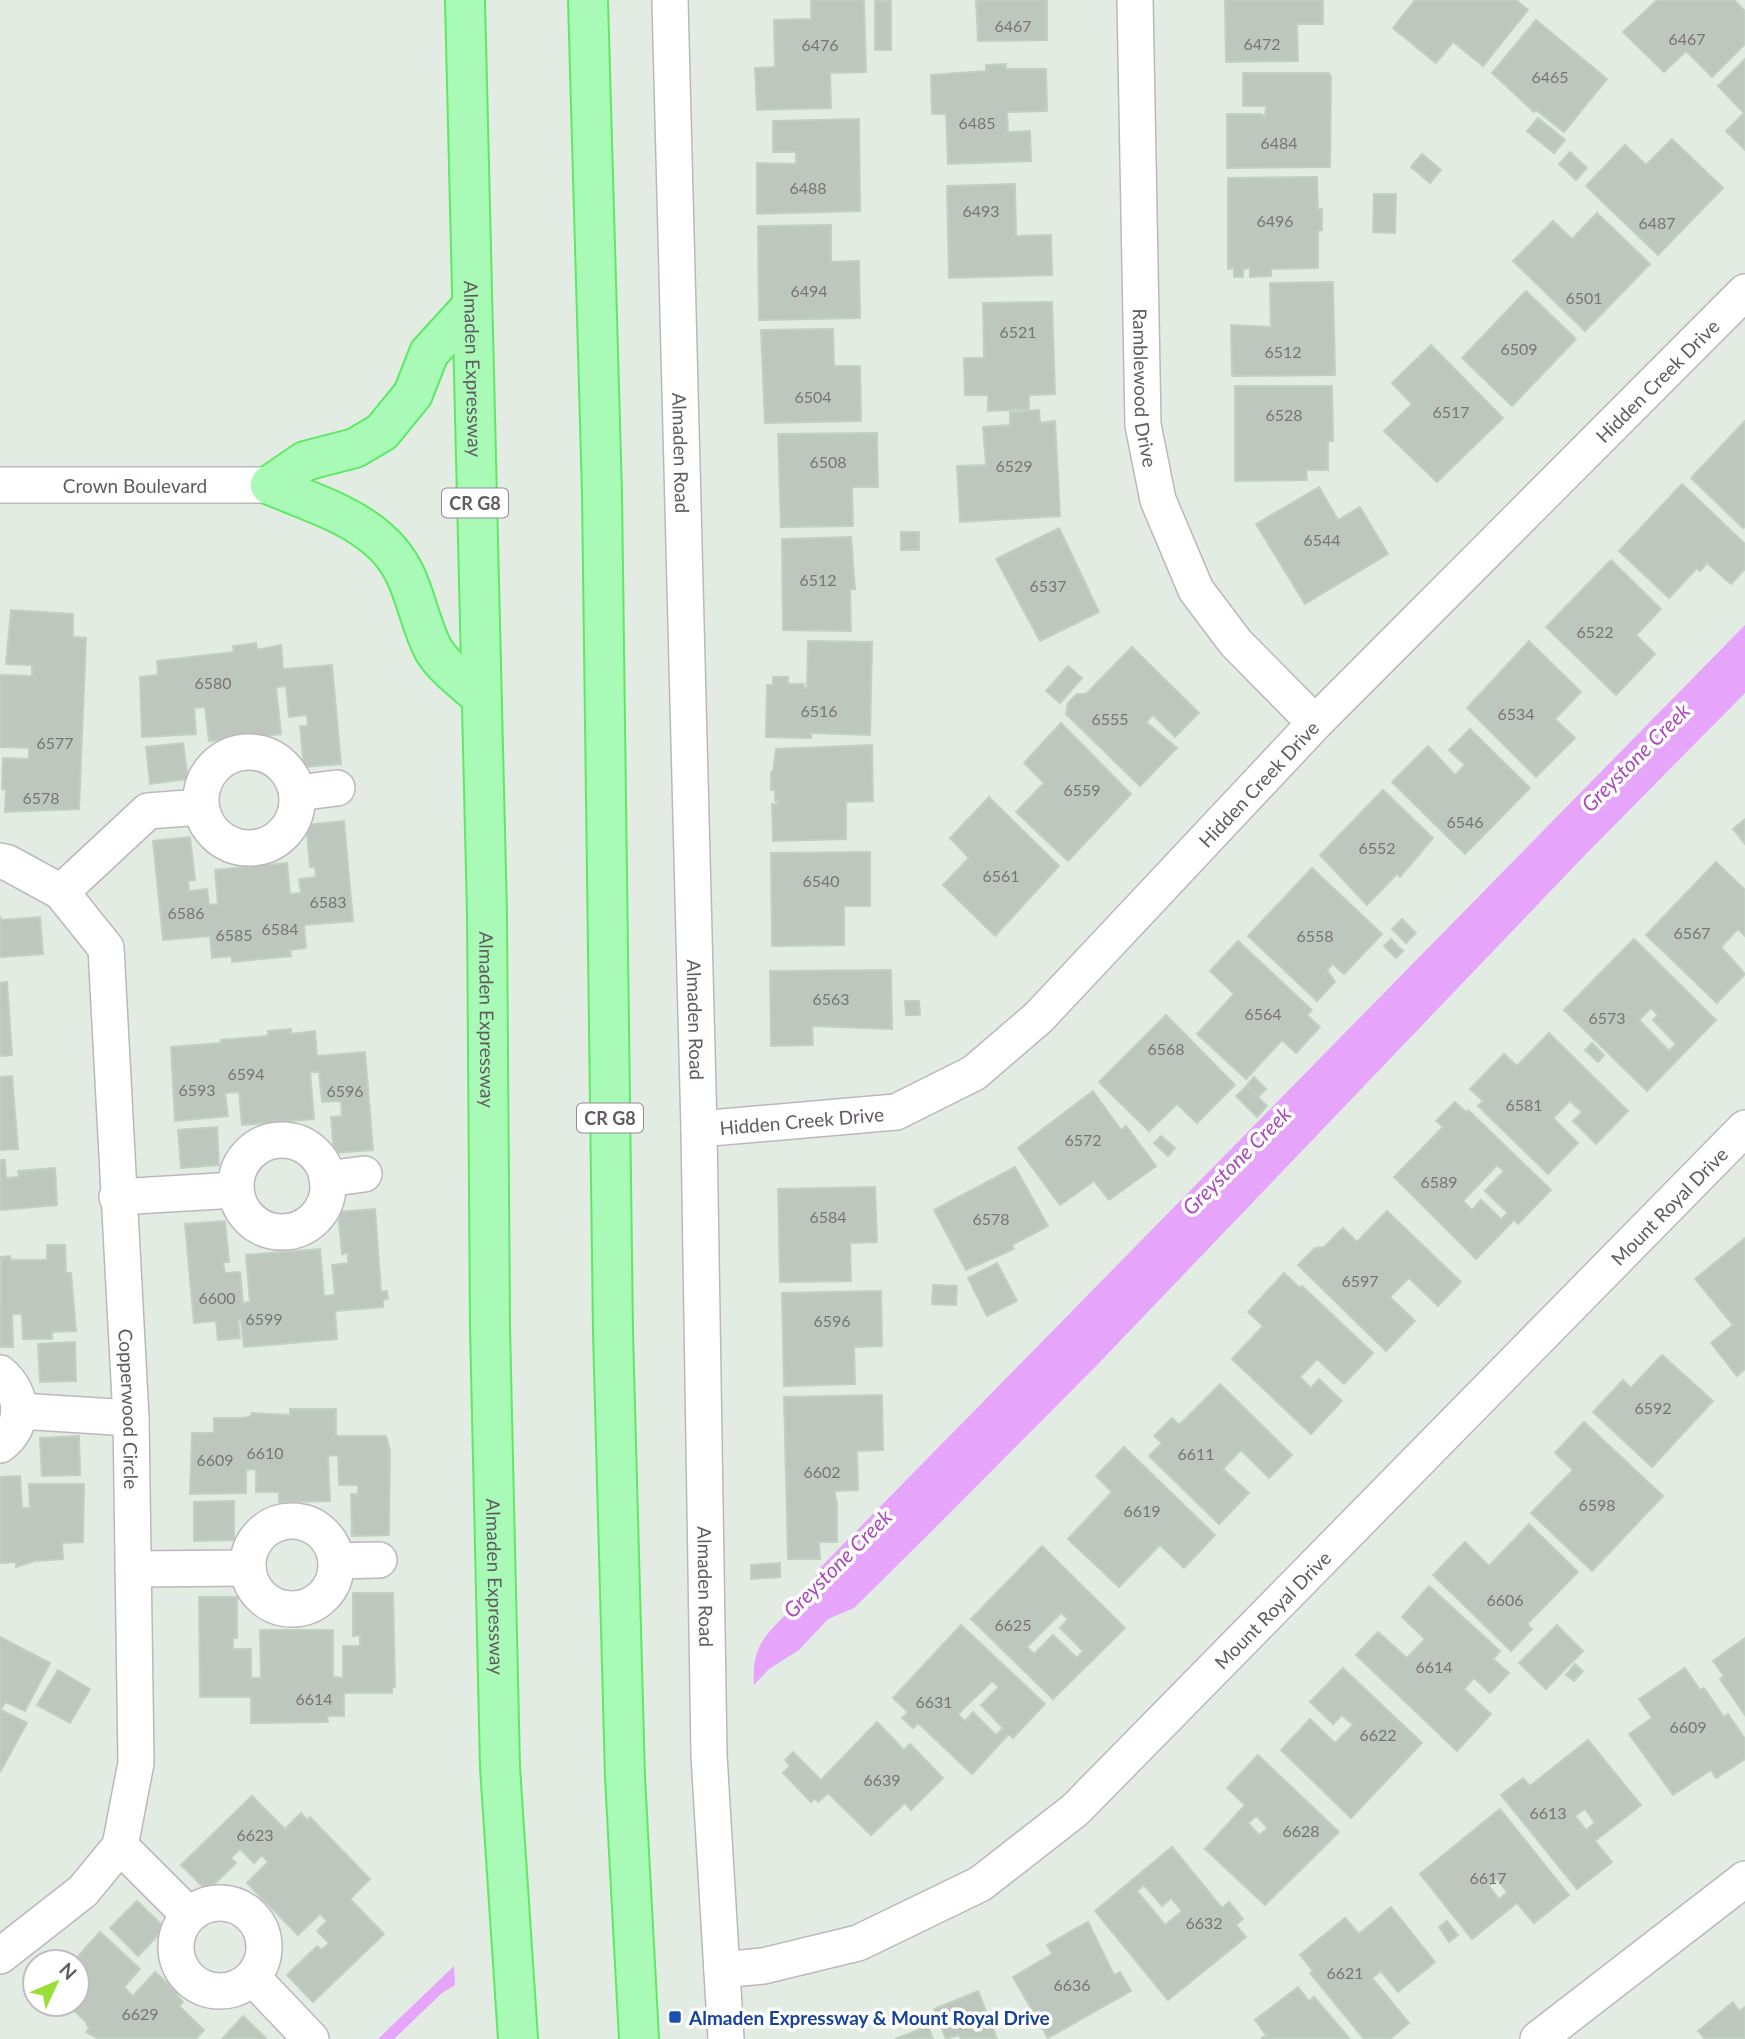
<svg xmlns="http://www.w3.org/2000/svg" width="1745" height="2039" font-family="Lato,sans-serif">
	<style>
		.water { fill: #e6a4fa }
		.building { fill: #bec7be; stroke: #c0d0c1; stroke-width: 2; fill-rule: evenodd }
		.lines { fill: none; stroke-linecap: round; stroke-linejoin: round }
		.minor-casing { stroke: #bdb7bd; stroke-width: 38 }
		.primary-casing { stroke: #5ee965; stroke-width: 42 }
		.minor { stroke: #fff; stroke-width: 35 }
		.primary { stroke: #a8fab6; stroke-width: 38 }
		.transit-dot { fill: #1a4fb4; stroke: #fff; stroke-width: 2.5 }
		.labels { text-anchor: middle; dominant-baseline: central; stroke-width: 7; stroke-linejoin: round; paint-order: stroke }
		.number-label { font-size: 16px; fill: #787579 }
		.shield { fill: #fff; stroke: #908c91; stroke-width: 2 }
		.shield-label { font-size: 18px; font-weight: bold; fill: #615a62 }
		.street-label { font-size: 19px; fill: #615a62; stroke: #fff }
		.transit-label { font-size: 19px; font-weight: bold; fill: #164399; stroke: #fff; text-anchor: start }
		.water-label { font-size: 21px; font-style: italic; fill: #aa48bc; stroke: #fff }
	</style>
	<rect width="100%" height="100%" fill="#e2ece3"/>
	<g class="water">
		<path d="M1745,625V693L1586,854L1098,1364L935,1528L854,1608L828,1619L799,1650L769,1669L754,1685C751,1642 769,1633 795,1605C805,1595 812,1580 820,1568Z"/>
		<path d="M454,1966L455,1985L442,1993L394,2039H378Z"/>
	</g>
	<g class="building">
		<path d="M811,0H864L866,72L830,73L831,108L757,110L755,68L775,67L774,20L811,19Z"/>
		<path d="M976,0H1047V40L978,41Z"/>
		<path d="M1225,0H1323V24H1297L1298,61L1226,62Z"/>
		<path d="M1415,0H1516L1528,10L1483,66L1453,42L1436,63L1393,28Z"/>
		<path d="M1657,0H1734L1745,11V44L1712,77L1686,51L1664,72L1623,32Z"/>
		<rect x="875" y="1" width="16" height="49"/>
		<path d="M1536,20L1607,79L1564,132L1536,110L1534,112L1492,73Z"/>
		<path d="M1745,59V150L1726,131L1744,113L1718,86Z"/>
		<path d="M1006,64V69H1046L1047,111L1007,112L1008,132L1030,131L1031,161L948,164L946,114H932L931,75L986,71V65Z"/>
		<path d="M1243,73H1328L1331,76L1330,167L1227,168V114H1261L1265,117L1266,106H1243Z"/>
		<path d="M1538,118L1565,140L1554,153L1527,131Z"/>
		<path d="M859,119L860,211L757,214V163L796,164V152H773V121Z"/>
		<path d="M1672,139L1723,188L1658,255L1586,186L1625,145L1646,165Z"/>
		<path d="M1570,152L1587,168L1576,180L1559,164Z"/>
		<path d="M1422,154L1441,170L1430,183L1411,167Z"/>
		<path d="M1317,177L1318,210L1322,209V230L1318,231V268L1271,269V276L1250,277V268L1243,269V277H1234V268L1228,269V178Z"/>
		<path d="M1015,184L1016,236L1051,235L1052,275L949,278L947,186Z"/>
		<path d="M1374,194H1396L1395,233L1373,232Z"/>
		<path d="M1597,213L1650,264L1585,331L1513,261L1553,221L1572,239Z"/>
		<path d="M831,225V262L859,261L860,318L759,320L758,226Z"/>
		<path d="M1333,282L1335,375L1232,376L1231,325L1271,327L1270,283Z"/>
		<path d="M1526,291L1576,339L1512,406L1462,358Z"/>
		<path d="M1052,302L1055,394L1029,395V409L988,411V395H965L964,358H984L983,303Z"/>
		<path d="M833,329L834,366H860L861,421L765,423L761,330Z"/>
		<path d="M1431,345L1503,418L1437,482L1384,431L1412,404L1392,383Z"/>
		<path d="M1235,386H1332L1333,441H1328V470H1306L1307,480L1235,481Z"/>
		<path d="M1039,410L1040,423L1055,421L1060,516L960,522L957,466L986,465L983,427L1010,425V412Z"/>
		<path d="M1745,421V527L1743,528L1691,478Z"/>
		<path d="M877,433L878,487H852L853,526L781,527L778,434Z"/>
		<path d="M1682,484L1745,544V569L1731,584L1707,563L1700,571L1697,568L1669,598L1619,551Z"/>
		<path d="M1319,487L1338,520L1360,507L1388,554L1305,604L1256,524Z"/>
		<path d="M1059,528L1099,612L1040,641L996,559Z"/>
		<rect x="901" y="532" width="18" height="18"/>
		<path d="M851,537L855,589H850L851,631L783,630L782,539Z"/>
		<path d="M1611,560L1661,609L1636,635L1655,654L1616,695L1546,627Z"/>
		<path d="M11,610L73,614V637L86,638L79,809L5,812L6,790L2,789L3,758L29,759V748L0,747V675L32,676V665L6,664Z"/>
		<path d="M808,641L872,642L870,735L811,733V738L766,737L767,685H773V677H788V684H804V688H807Z"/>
		<path d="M1529,641L1581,692L1555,719L1575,738L1536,777L1467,708Z"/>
		<path d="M256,643L257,650L281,645L283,669L332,665L341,764L304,767L300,726H308L307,715L289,717L286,686L276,687L281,734L209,741L205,707L194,708L196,734L142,737L140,677L158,675L157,661L234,652L233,646Z"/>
		<path d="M1132,647L1199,713L1175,737L1153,715L1146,722L1177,748L1140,786L1066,714L1068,703L1077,694H1086Z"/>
		<path d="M1068,666L1082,678L1060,703L1046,691Z"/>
		<path d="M1061,723L1131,794L1068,861L1016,812L1044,783L1024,763Z"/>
		<path d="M1470,729L1530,788L1465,854L1392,782L1428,746L1455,775L1465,765L1449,750Z"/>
		<path d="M183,743L188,779L150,784L146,747Z"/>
		<path d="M872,745L873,801L846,802V839L773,841L772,804H778V801H775V790H771V772H773L776,749Z"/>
		<path d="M1383,790L1433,838L1400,877L1397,874L1367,905L1320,855Z"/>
		<path d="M989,797L1059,866L995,936L943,885L969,858L950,838Z"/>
		<path d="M1745,819V844L1733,829Z"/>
		<path d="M344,821L353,921L304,925L306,948L290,950L291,956L232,962V956L212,958L210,936L163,940L153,841L190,837L195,880L188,881L189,891L207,889L209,905L218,904L215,870L287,863L290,894L301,893L299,879L316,877L315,867H310L306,825Z"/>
		<path d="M870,852V906H844V945L772,946L771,853Z"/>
		<path d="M1716,862L1745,890V936L1738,929L1721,947L1745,974L1717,1003L1646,935Z"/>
		<path d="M1312,868L1382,934L1344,974L1333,964L1327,970L1335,982L1317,1001L1248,936Z"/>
		<path d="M0,917L2,920L40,917L43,954L0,957Z"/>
		<path d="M1402,919L1416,933L1406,943L1392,929Z"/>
		<path d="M1391,939L1403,951L1396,958L1384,946Z"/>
		<path d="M1634,939L1716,1020L1647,1091L1564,1010ZM1651,1008L1658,1015L1653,1020L1676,1044L1669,1051L1639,1020Z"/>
		<path d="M1238,941L1312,1010L1307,1015L1320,1027L1296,1053L1282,1040L1246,1079L1197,1034L1234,994L1210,971Z"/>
		<path d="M891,970L892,1029L812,1026L813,1045L771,1046L770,971Z"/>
		<path d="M7,982L12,1055L0,1056V983Z"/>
		<path d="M905,1001H919L920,1015H906Z"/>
		<path d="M1166,1015L1235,1085L1197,1123L1177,1104L1149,1131L1099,1082Z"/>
		<path d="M291,1029V1034L315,1031L317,1056L365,1052L373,1150L334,1153L331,1117L342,1116L341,1101L322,1102L319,1072H310L314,1119L242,1125L239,1092L225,1093L228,1116L175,1121L171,1047L221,1043V1040L268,1036V1031Z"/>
		<path d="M1549,1033L1628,1111L1596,1144L1573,1121L1582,1112L1570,1101L1553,1118L1578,1143L1548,1174L1478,1106L1483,1101L1470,1089L1504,1054L1517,1066Z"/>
		<path d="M1592,1043L1604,1055L1598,1062L1585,1050Z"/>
		<path d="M12,1076L18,1149L0,1150V1077Z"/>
		<path d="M1254,1077L1266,1089L1258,1097L1247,1085Z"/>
		<path d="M1247,1086L1267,1106L1257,1117L1236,1096Z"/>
		<path d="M1093,1091L1121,1130L1126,1126L1156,1166L1109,1200L1094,1181L1060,1205L1018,1148Z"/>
		<path d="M1455,1102L1466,1112L1468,1110L1551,1190L1518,1224L1514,1220L1476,1259L1394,1177L1443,1127L1436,1121ZM1497,1165L1504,1171L1485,1191L1508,1213L1501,1219L1481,1200L1472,1210L1463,1201Z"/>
		<path d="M217,1127L219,1165L181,1168L178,1130Z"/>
		<path d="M1161,1136L1175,1148L1168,1156L1154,1143Z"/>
		<path d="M0,1160H5L6,1178L19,1177L18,1171L55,1168L57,1205L0,1210Z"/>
		<path d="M1015,1167L1048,1226L1012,1245L1014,1249L966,1270L934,1210Z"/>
		<path d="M875,1187L877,1242L850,1243L851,1281L780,1282L778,1189Z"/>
		<path d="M375,1209L381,1292L387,1291L388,1299L383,1300V1307L335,1311L337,1339L244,1347L241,1319L238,1320L240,1338L218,1340L216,1321L194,1323L185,1224L225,1221L229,1262H223L225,1273L240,1272L243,1303L250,1302L246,1255L320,1249L324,1296L335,1295L332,1265L348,1263V1253L342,1254L338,1212Z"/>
		<path d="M1387,1211L1461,1282L1438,1306L1409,1278L1390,1297L1415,1321L1386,1351L1298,1265L1315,1248L1324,1247L1343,1228L1357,1242Z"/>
		<path d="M1745,1238V1369L1737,1376L1711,1343L1733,1325L1695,1279Z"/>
		<path d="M47,1245H65L66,1273H71L76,1331L52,1332V1339H23L22,1314H12L13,1347H0L1,1257L10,1256L11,1260H47Z"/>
		<path d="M997,1263L1017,1301L987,1316L968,1278Z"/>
		<path d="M1284,1273L1300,1288L1302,1286L1373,1353L1344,1384L1317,1359L1300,1377L1311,1388L1319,1379L1342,1401L1311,1434L1232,1359L1263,1326L1248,1312Z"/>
		<path d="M933,1285L957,1286L956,1305L932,1304Z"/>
		<path d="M881,1291L882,1346L854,1347L855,1384L784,1386L782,1293Z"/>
		<path d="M75,1342L76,1381L40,1382L38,1344Z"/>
		<path d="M1662,1355L1713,1401L1652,1467L1593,1412L1623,1380L1631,1388Z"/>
		<path d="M1220,1384L1292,1455L1269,1478L1241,1450L1223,1469L1249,1493L1219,1524L1149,1456L1162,1443L1154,1436L1172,1418L1179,1425Z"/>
		<path d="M882,1395L883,1450L857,1451L858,1490L834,1491L837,1503V1542H819L820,1559H788L784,1397Z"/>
		<path d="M290,1409H336V1436H386L390,1451L389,1535L352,1536L351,1494H358V1485H339L338,1455L328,1456L330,1501L279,1502V1492H256V1469L246,1470V1493L190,1494L192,1433H214V1418H243L252,1416L251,1413L290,1415Z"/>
		<path d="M1584,1422L1663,1496L1592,1571L1531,1513L1573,1470L1555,1453Z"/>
		<path d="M79,1436L80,1475L42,1476L40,1438Z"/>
		<path d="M1124,1447L1215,1535L1184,1568L1160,1545L1119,1587L1068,1539L1112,1492L1096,1476Z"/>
		<path d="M20,1476L22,1508H30L29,1484H84L83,1542L62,1543L63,1559L35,1561L16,1567V1562L0,1563V1477Z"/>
		<path d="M234,1501V1540L194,1541V1502Z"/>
		<path d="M1529,1524L1578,1572L1527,1624L1532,1629L1511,1651L1433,1575L1465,1542L1489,1566Z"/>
		<path d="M1042,1546L1125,1628L1053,1699L971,1619ZM1061,1613L1068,1619L1060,1628L1083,1651L1077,1658L1053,1635L1034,1654L1027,1647Z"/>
		<path d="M780,1563V1577L751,1579V1565Z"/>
		<path d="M1429,1586L1500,1651L1493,1659L1509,1673L1490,1693L1474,1678L1464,1689L1491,1714L1457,1751L1356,1655L1378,1632L1407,1658L1425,1639L1402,1617Z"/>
		<path d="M353,1593H393L395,1687H392V1693H344V1716H327L328,1722L251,1723V1697H200L199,1597H237V1638H233V1649H251V1678H261L260,1630H333V1677L343,1678V1646H360V1635L353,1636Z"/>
		<path d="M961,1625L1045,1704L1013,1738L1009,1734L972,1774L918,1723L913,1728L902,1718L908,1712L893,1698ZM992,1681L999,1687L981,1705L1003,1728L996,1735L973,1712L965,1721L958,1714Z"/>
		<path d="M1557,1625L1583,1651L1546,1689L1519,1663Z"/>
		<path d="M0,1637L50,1663L25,1711L5,1702L1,1710L27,1723L0,1772Z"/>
		<path d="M1745,1638V1715L1720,1679L1724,1676L1713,1661Z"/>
		<path d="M1575,1664L1583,1671L1574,1681L1566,1675Z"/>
		<path d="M1343,1668L1422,1743L1351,1818L1281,1750L1310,1719L1335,1743L1353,1725L1342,1715L1333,1724L1310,1702Z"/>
		<path d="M1685,1668L1700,1690L1704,1688L1724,1717L1728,1714L1745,1739V1759L1716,1778L1711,1770L1673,1795L1629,1734L1652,1718L1639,1699Z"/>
		<path d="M58,1670L90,1689L70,1723L37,1705Z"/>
		<path d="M877,1722L904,1750L910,1744L943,1778L911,1810L905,1803L871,1835L828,1793L818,1802L815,1798L811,1802L783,1773L790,1766L785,1760L793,1752L821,1780Z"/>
		<path d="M1588,1740L1641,1805L1595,1841L1612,1862L1577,1889L1501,1795L1523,1778L1530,1786ZM1585,1809L1595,1823L1586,1830L1575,1816Z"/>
		<path d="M1258,1755L1339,1832L1265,1905L1205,1849L1245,1805L1227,1788ZM1256,1816L1268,1828L1259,1835L1248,1823Z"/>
		<path d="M252,1796L285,1829L301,1813L308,1820L310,1817L370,1879L350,1899L384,1934L313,2002L287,1975L317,1946L322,1950L329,1943L317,1931L327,1921L320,1914L298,1935L247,1883L268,1862L262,1855L254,1863L240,1849L231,1858L236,1863L207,1891L181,1865Z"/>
		<path d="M1500,1809L1569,1895L1534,1923L1517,1903L1472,1939L1420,1874ZM1497,1879L1507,1892L1499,1899L1489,1886Z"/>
		<path d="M1172,1847L1222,1908L1229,1902L1243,1919L1236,1925L1246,1937L1168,2000L1095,1911ZM1144,1885L1162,1906L1171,1898L1182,1911L1165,1925L1137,1891Z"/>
		<path d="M137,1901L165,1928L138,1956L110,1928Z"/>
		<path d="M1391,1907L1435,1962L1398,1992L1381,1971L1372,1978L1409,2023L1390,2039H1364L1310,1973L1313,1971L1300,1955L1345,1918L1359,1934Z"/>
		<path d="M1447,1921L1458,1935L1449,1942L1439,1927Z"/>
		<path d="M1088,1922L1114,1975L1120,1972L1131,1991L1048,2038L1013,1977L1052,1954L1047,1945Z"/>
		<path d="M100,1932L140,1969L124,1987L133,1996L155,1972L178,1993L177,1995L183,2002L179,2006L204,2030L196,2039H98L86,2032L89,2029L86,2022L67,2004H77V1962H73Z"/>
		<path d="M1298,1987L1309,2001L1314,1997L1350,2039H1261L1266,2035L1255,2020Z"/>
		<path d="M978,1991L997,2039H961L959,2035L946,2039L934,2009Z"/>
		<path d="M1733,2002L1739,2011L1745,2007V2039H1705L1698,2031Z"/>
		<path d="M243,2016L266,2038L265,2039H222Z"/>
		<path d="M928,2026L933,2039H895Z"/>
	</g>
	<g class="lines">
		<g class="minor-casing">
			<g id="minor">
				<path id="s1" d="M670,0L699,1129L709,1755L726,2039"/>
				<path id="s2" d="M1135,0L1143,425L1158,500L1196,590L1236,643L1315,723"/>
				<path id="s3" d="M0,485H270"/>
				<circle cx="249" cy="800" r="48"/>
				<path d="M297,793L337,788"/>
				<path id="s4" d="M0,861L8,863L61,892L106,948L131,1418L136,1763L120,1846L83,1891L0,1956"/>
				<path d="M61,892L148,811L201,807"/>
				<path id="s5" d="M699,1129L896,1112L974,1073L1039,1017L1315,723L1745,292"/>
				<circle cx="282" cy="1186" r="46"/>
				<path d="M327,1179L364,1174"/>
				<path d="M117,1197L236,1190"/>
				<path d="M0,1373C24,1393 26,1426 0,1445"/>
				<path d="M19,1411L131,1418"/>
				<circle cx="292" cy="1565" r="44"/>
				<path d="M336,1561L379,1560"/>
				<path d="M133,1569L248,1568"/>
				<path d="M120,1846L189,1915"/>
				<circle cx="220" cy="1947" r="44"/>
				<path id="s6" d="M722,1970L763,1966L858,1943L980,1884L1075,1810L1745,1128"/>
				<path d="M253,1978L311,2039"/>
				<path d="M1538,2039L1745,1879"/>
			</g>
		</g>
		<g class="primary-casing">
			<g id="primary">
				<path id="s7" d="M465,0L487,914L490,1327L500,1767L518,2039"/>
				<path d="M588,0L602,493L613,1332L625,1777L639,2039"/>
				<path d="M270,485C307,501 349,513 379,540C415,571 414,612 433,649C443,667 467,684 482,698"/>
				<path d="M270,485L305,461L355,448L382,432L413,394L429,353L470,308"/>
			</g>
		</g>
		<use href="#minor" class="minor"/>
		<use href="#primary" class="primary"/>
	</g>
	<rect class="transit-dot" x="668" y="2010" width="14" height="14" rx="3.5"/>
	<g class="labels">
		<g class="number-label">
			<text x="1013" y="25">6467</text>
			<text x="1687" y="38">6467</text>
			<text x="1262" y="43">6472</text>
			<text x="820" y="44">6476</text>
			<text x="1550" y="76">6465</text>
			<text x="977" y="122">6485</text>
			<text x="1279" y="142">6484</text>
			<text x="808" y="187">6488</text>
			<text x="981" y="210">6493</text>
			<text x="1275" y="220">6496</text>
			<text x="1657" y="222">6487</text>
			<text x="809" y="290">6494</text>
			<text x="1584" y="297">6501</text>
			<text x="1018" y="331">6521</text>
			<text x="1519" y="348">6509</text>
			<text x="1283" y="351">6512</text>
			<text x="813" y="396">6504</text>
			<text x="1451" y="411">6517</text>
			<text x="1284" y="414">6528</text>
			<text x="828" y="461">6508</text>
			<text x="1014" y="465">6529</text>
			<text x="1322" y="539">6544</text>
			<text x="818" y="579">6512</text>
			<text x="1048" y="585">6537</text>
			<text x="1595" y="631">6522</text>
			<text x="213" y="682">6580</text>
			<text x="819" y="710">6516</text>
			<text x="1516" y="713">6534</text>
			<text x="1110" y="718">6555</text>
			<text x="55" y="742">6577</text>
			<text x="1082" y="789">6559</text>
			<text x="41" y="797">6578</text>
			<text x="1465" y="821">6546</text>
			<text x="1377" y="847">6552</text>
			<text x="1001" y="875">6561</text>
			<text x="821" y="880">6540</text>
			<text x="328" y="901">6583</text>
			<text x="186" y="912">6586</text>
			<text x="280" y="928">6584</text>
			<text x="1692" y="932">6567</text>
			<text x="234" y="934">6585</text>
			<text x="1315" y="935">6558</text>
			<text x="831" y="998">6563</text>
			<text x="1263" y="1013">6564</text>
			<text x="1607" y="1017">6573</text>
			<text x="1166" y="1048">6568</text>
			<text x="246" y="1073">6594</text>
			<text x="197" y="1089">6593</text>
			<text x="345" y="1090">6596</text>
			<text x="1524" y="1104">6581</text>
			<text x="1083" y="1139">6572</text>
			<text x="1439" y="1181">6589</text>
			<text x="828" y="1216">6584</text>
			<text x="991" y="1218">6578</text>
			<text x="1360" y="1280">6597</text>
			<text x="217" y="1297">6600</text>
			<text x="264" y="1318">6599</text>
			<text x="832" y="1320">6596</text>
			<text x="1653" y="1407">6592</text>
			<text x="265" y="1452">6610</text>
			<text x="1196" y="1453">6611</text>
			<text x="215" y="1459">6609</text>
			<text x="822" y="1471">6602</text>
			<text x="1597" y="1504">6598</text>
			<text x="1142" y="1510">6619</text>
			<text x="1505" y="1599">6606</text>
			<text x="1013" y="1624">6625</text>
			<text x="1434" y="1666">6614</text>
			<text x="314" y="1698">6614</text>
			<text x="934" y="1701">6631</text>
			<text x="1688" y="1726">6609</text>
			<text x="1378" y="1734">6622</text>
			<text x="882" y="1779">6639</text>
			<text x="1548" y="1812">6613</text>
			<text x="1301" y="1830">6628</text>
			<text x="255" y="1834">6623</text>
			<text x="1488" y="1877">6617</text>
			<text x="1204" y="1922">6632</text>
			<text x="1345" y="1972">6621</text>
			<text x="1072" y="1984">6636</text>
			<text x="140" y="2013">6629</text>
		</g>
		<g class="shield">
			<rect x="442" y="488.5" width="66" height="29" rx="5"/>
			<rect x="577" y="1103.5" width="66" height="29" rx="5"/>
		</g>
		<g class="shield-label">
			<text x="475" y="503">CR G8</text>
			<text x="610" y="1118">CR G8</text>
		</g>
		<g class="street-label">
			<text stroke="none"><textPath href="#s7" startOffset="369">Almaden Expressway</textPath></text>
			<text stroke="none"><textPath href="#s5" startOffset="1258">Hidden Creek Drive</textPath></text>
			<text stroke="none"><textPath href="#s2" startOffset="388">Ramblewood Drive</textPath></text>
			<text stroke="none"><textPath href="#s1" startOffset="453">Almaden Road</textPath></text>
			<text stroke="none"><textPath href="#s3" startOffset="135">Crown Boulevard</textPath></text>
			<text stroke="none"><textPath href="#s5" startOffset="691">Hidden Creek Drive</textPath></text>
			<text stroke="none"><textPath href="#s7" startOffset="1020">Almaden Expressway</textPath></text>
			<text stroke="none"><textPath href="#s1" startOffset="1020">Almaden Road</textPath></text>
			<text stroke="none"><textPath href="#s5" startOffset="103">Hidden Creek Drive</textPath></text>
			<text stroke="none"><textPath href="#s6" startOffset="1242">Mount Royal Drive</textPath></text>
			<text stroke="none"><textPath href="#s4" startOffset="602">Copperwood Circle</textPath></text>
			<text stroke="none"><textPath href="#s7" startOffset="1587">Almaden Expressway</textPath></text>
			<text stroke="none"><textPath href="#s1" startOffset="1587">Almaden Road</textPath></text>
			<text stroke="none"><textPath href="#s6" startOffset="676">Mount Royal Drive</textPath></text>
		</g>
		<g class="transit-label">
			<text x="689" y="2017">Almaden Expressway &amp; Mount Royal Drive</text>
		</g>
		<g class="water-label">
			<text transform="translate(1635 757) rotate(-45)">Greystone Creek</text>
			<text transform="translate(1236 1160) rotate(-45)">Greystone Creek</text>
			<text transform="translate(837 1563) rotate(-45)">Greystone Creek</text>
		</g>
	</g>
	<g transform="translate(56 1983) rotate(46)"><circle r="33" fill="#ffffff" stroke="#c0bdc0" stroke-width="2"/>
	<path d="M0-5L12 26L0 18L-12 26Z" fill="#99df35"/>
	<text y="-10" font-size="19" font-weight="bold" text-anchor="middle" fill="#615a62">N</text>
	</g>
</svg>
